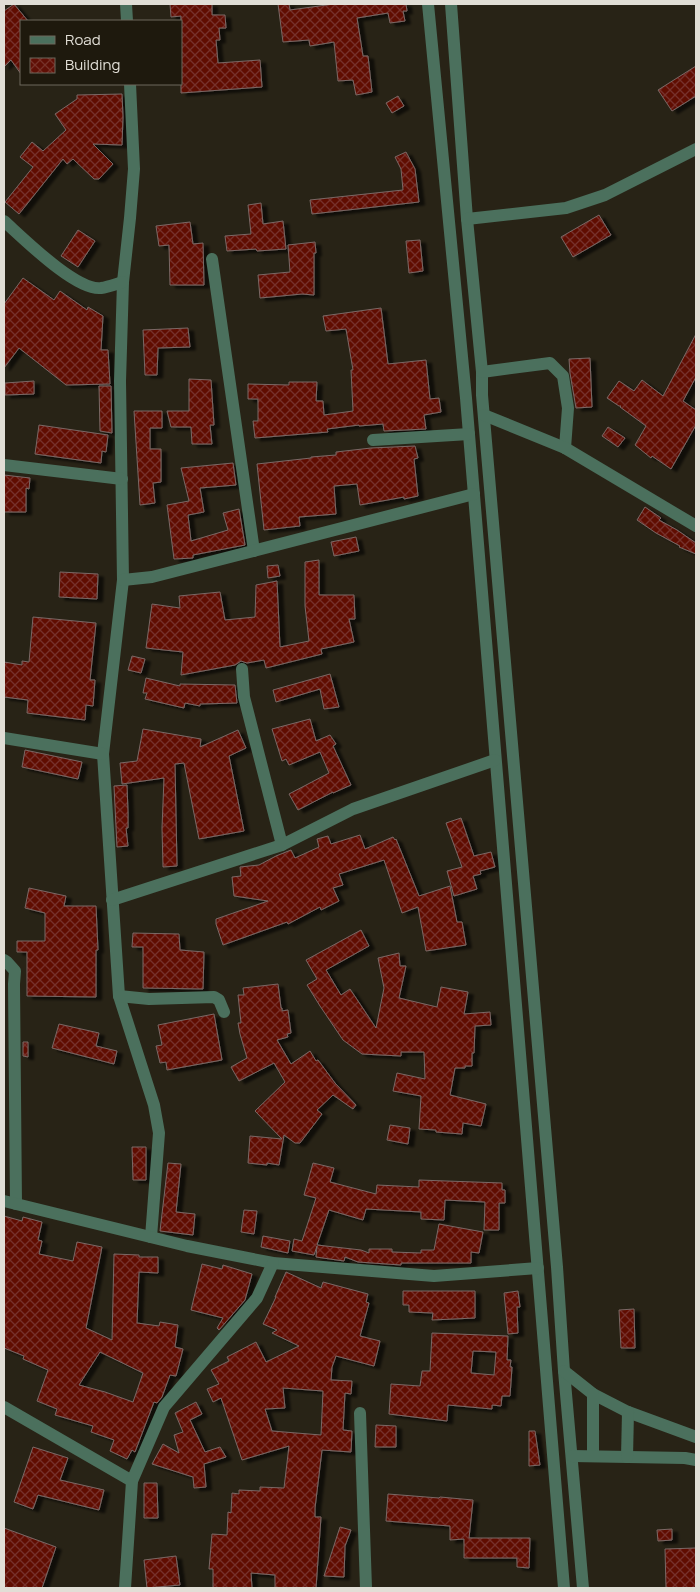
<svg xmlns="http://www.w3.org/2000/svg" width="700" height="1592" font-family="Manrope,sans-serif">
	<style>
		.building { fill: url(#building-cross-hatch); stroke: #7a6865; fill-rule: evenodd; filter: url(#shadow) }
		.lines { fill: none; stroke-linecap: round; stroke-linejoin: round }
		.minor { stroke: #4b705d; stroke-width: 12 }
	</style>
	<defs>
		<pattern id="building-cross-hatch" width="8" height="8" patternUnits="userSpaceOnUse" patternTransform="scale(1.25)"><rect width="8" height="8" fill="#600f05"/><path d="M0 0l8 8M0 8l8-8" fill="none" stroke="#763229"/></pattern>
		<filter id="shadow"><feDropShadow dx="5.5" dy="3" stdDeviation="1" flood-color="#0009"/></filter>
	</defs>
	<rect width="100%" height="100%" fill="#282316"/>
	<g class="building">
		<path d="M14,4L28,21H21V74L11,60L4,67V11Z"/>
		<path d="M170,4H212V15H225L226,28H219L220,40H216L218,63L260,60L262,87L181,93V16L171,17Z"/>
		<path d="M278,4H289L290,10L334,4H406L407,11H403L405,21L390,23L388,13L357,18L363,56H368L372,92L356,95L353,80L338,81L334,42L310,46L309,40L283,42Z"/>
		<path d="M696,66V96L672,111L658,90Z"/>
		<path d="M122,94L123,117L122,145L93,144L113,164L99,179H94L73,159L67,164L63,159L19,214L5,202L33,167L20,157L32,142L43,151L66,130L55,114L77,99V95Z"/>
		<path d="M398,96L404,106L392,113L386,103Z"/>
		<path d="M406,152L415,169L419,202L312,214L310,200L403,190L401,169L395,157Z"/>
		<path d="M261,203L263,224L283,221L286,249L257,251L256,249L227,251L225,236L251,234L248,205Z"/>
		<path d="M599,215L611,235L573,257L561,237Z"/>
		<path d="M190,222L193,244L203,243L204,285H170L169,245L159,246L156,226Z"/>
		<path d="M78,230L95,241L78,267L61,256Z"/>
		<path d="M420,240L423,271L409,273L406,241Z"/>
		<path d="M315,242L316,253H314V295L302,294L260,298L258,275L290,272L288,245Z"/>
		<path d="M23,278L54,300L60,291L87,310L88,307L103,316L101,350H108L110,384L66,385L19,348L4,368V304Z"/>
		<path d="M381,308L388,364L426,360L430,399L439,398L441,412L424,415L426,429L384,431L383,424L359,426V425L327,429L328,432L255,438L253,421H258V399H248V384L289,385V382H317L316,401H323L324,415L353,411L351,370H353L346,329L326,331L323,316Z"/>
		<path d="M188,328L190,347L158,348L157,375H145L143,330Z"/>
		<path d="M696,334V377L683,401L696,410V425L671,469L652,456L651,458L635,445L646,426L620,407L621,406H619L607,398L619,381L634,391L642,380L663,396Z"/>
		<path d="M590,358L592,407L576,408L570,373L569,359Z"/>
		<path d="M189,379L211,380L214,425H210L212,444H192L191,427H171L167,411H189Z"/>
		<path d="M34,381V394L5,395V383Z"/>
		<path d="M99,386H111L112,433L100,431Z"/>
		<path d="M134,411H162V428H150V449H161V482L153,483L155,503L140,505Z"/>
		<path d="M39,425L108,435L106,452L102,451L101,463L35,454Z"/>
		<path d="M608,427L625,438L618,447L602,436Z"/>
		<path d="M415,446L418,458L414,459L418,496L404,499V497L360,505L357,484L334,486L336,514L299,517L300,526L264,530L257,464L311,458V457L336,455V452L371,448Z"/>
		<path d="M233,463L236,485L200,488L204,512L188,515L191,541L228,530L223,513L239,509L245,545L193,555V558L174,559L167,505L189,501L181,468Z"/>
		<path d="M4,475L30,478L29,489L26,488V512H4Z"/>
		<path d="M645,507L661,518L659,520L677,530L696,543V554L679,547L680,546L656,533L637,520Z"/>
		<path d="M356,537L359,551L334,556L331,542Z"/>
		<path d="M319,560V595H354L355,619H349L354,642L321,649L322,654L266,668L264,660L247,663L241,661L235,665L181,675L183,652L146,648L152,604L180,608L179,596L220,592L225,620L255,617L256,585L277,581L280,647L309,641L305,606V562Z"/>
		<path d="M278,565L280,576L268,578L267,566Z"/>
		<path d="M60,572L98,574L97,599L59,597Z"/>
		<path d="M33,617L96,623L90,680H95L93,706L86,705L85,720L27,713L28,700L4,697V662L22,665V661L29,662Z"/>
		<path d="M132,656L145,659L141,673L128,670Z"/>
		<path d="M330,674L339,707L324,709L320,689L276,702L273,690Z"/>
		<path d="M146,678L180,686V684L235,685L237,703L200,704V706L185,703L184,708L145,699L147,693H143Z"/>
		<path d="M310,719L316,741L330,735L336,744L333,746L351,785L333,793V792L298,810L289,794L329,773L320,752L289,765L286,759L282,761L272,729Z"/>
		<path d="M143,729L201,739L200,747L238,730L246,748L229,756L244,831L199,839L184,763L175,764L177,866L163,867L162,828L164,778L122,784L120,763L137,761Z"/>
		<path d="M25,750L82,762L78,779L22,767Z"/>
		<path d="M127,785L128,812V828H126L128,846L117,847L114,786Z"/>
		<path d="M461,818L474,856L491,852L495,867L480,871L481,874L473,876L477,889L454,896L447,871L462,867L446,823Z"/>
		<path d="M360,835L365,849L393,837L395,840L396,839L419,896L450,886L457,922H462L466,945L426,951L418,907L402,913L384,860L339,874L343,885L333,888L339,901L321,910L320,907L288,924L287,922L223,945L216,924V919L268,901L234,896L232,877L241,876L240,867L259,865L276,856L291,850L295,858L319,847L317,839L328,836L331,844Z"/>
		<path d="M29,888L66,896L64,906H96L98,950H96V997L27,996V952H17V941H45V913L25,908Z"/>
		<path d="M361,930L369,946L326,970L341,995L350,989L376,1028L384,988L378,958L399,953L400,966H406L399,998L437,1007L441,987L468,992L464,1014L490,1012L491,1025L475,1026L474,1053H472V1066H465V1068H455L450,1095L486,1104L481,1126L463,1123L462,1134L436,1132V1130L419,1129L421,1096L393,1091L397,1073L425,1079L424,1052H401V1056L362,1054L343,1040L320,1006L307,985L317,979L306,960Z"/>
		<path d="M133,933L179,934L180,950L204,952L203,989L143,988V947H132Z"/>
		<path d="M278,984L281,1008H282V1011L288,1010L291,1033L287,1034L288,1037L277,1040L291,1064L310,1051L316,1061L318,1060L335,1083L356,1105L353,1109L333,1095L317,1110L322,1114L300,1143H295L284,1135L279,1165L267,1163V1165L248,1163L250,1136L282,1139L255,1111L285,1082L274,1063L239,1081L231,1067L247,1058L240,1034L238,1023H241L238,995H244L243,988Z"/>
		<path d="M214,1014L222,1060L167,1070L166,1062L160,1063L156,1046L162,1045L158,1025Z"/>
		<path d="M59,1024L99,1033L96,1046L117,1051L114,1064L52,1048Z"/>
		<path d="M23,1042H28V1057L23,1056Z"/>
		<path d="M390,1125L410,1128L408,1144L387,1140Z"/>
		<path d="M132,1147H146V1180H133Z"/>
		<path d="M168,1163L181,1164L176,1212L195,1214L193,1235L160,1231Z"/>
		<path d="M313,1163L334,1168L330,1182L376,1194L377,1185L419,1187V1180L502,1183V1190H505V1203H499V1230H484L485,1202L445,1200L444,1220L421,1219V1212L366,1209L363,1220L329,1210L317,1245L361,1250L369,1253V1249H392V1252L421,1253V1250H434L439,1224L483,1232L479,1253L471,1252V1263H401V1265L358,1262L345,1257L344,1261L316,1257L317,1246L314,1255L292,1251L294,1239L302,1241L316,1198L304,1195Z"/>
		<path d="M244,1210L257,1211L254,1234L241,1232Z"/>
		<path d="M4,1216L22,1221L23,1217L42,1222L38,1240L42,1241L39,1254L73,1261L77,1242L102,1247L86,1328L112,1340L114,1254L139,1255V1257H158V1273L139,1272L137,1323L159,1326L160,1322L178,1325L175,1347L183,1349L176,1376L170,1375L162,1397L157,1403L154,1402L135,1452L132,1450L127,1459L110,1451L114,1440L91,1432L93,1426L55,1415L57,1409L37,1401L48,1370L23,1359L24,1356L4,1348ZM100,1352L143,1373L133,1402L105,1392L79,1385Z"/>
		<path d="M263,1236L290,1241L288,1253L261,1247Z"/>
		<path d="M202,1264L222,1269L223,1265L252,1274L245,1300L219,1330L217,1328L223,1318L191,1310Z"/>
		<path d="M286,1272L321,1288L323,1282L368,1294L366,1302L369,1303L360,1336L380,1341L374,1366L336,1356L332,1367L331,1380L352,1381L351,1394L345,1393L343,1430L352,1431L351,1452L322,1450L315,1508V1517H321L316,1588H275V1575L251,1573L252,1588H213V1569H209L212,1534L227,1535L228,1512L231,1513L232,1493L239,1494V1490L260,1491V1487L284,1488L289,1446L242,1460L221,1398L213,1402L207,1389L219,1384L211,1370L229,1361L227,1357L256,1342L266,1362L299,1346L272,1333L277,1330L263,1324L276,1297H275ZM283,1388L323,1391L321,1435L272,1431L265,1409L285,1408Z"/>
		<path d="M403,1291H475V1318L432,1320L433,1313L409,1312V1305H403Z"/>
		<path d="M518,1291L520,1307H517L518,1333L508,1334L504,1293Z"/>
		<path d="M634,1309L635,1348H621L619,1310Z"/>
		<path d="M432,1333L508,1336L507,1360H511L510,1367H512L510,1396H502L501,1406L492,1405V1409L448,1405L447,1421L389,1414L391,1384L420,1386L422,1371H430ZM473,1351L496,1352L494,1375L471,1373Z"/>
		<path d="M196,1402L202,1414L190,1420L205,1452L220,1447L226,1457L204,1464L206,1487L194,1488L193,1477L152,1464L163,1444L179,1453L174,1435L183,1432L175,1413Z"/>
		<path d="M376,1425L396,1426V1447H375Z"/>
		<path d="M529,1431H535L540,1465L529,1466Z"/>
		<path d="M33,1447L68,1458L60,1480L104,1490L99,1510L38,1495L33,1509L14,1502Z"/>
		<path d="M144,1483H157L158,1518H144Z"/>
		<path d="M388,1494L439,1498L440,1497L473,1500L469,1538H530L529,1568L517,1567V1558H464V1539L450,1540V1526L386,1521Z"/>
		<path d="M340,1527L351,1530L345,1546L344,1577L324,1576Z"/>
		<path d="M4,1528L56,1547L42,1588H4Z"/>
		<path d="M672,1529V1540L658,1541L657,1530Z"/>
		<path d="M696,1548V1588H666L665,1549Z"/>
		<path d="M176,1556L180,1585L147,1588L144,1560Z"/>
	</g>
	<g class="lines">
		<g class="minor">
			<path d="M126,4L127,21"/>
			<path d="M428,4L466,398L564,1588"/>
			<path d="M451,4L467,219L482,372V395L557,1267L564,1371L583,1588"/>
			<path d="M130,84L134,169L130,218L123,282L120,381L123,580L103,754L119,996L154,1105L159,1133L151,1237"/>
			<path d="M467,219L566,208L605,195L696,149"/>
			<path d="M4,221C23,238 76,291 101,288C108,287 116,284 123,282"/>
			<path d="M212,259L254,551"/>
			<path d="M482,372L550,363L563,376L568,408L565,448"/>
			<path d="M484,415L565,448L696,526"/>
			<path d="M373,440L469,434"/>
			<path d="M4,465L122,479"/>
			<path d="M123,580L152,577L474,494"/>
			<path d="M242,669L244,697L282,845"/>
			<path d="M4,738L103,754"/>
			<path d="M112,900L282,845L353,809L495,760"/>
			<path d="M4,960L7,962L15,971L14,984L16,1204"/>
			<path d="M119,996L149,999L214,997L219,1000L224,1012"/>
			<path d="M4,1201L187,1246L273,1263L434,1276L538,1268"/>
			<path d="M564,1371L593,1394L628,1412L696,1437"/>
			<path d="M593,1394V1456"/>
			<path d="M4,1407L132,1481"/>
			<path d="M360,1413L366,1588"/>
			<path d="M572,1456L685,1458L696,1460"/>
			<path d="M627,1457L628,1412"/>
			<path d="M125,1588L132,1481L164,1407L257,1298L273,1263"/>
		</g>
	</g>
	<rect width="700" height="1592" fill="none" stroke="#e1ded6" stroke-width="10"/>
	<rect x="20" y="20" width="162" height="65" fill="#1e190d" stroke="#6c685d"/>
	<rect x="30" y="36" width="25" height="8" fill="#4b705d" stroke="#6c685d"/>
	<text x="65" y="45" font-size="15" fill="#e1ded6">Road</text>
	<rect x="30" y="58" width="25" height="15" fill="url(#building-cross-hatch)" stroke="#6c685d"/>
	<text x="65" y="70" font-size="15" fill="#e1ded6">Building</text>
</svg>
